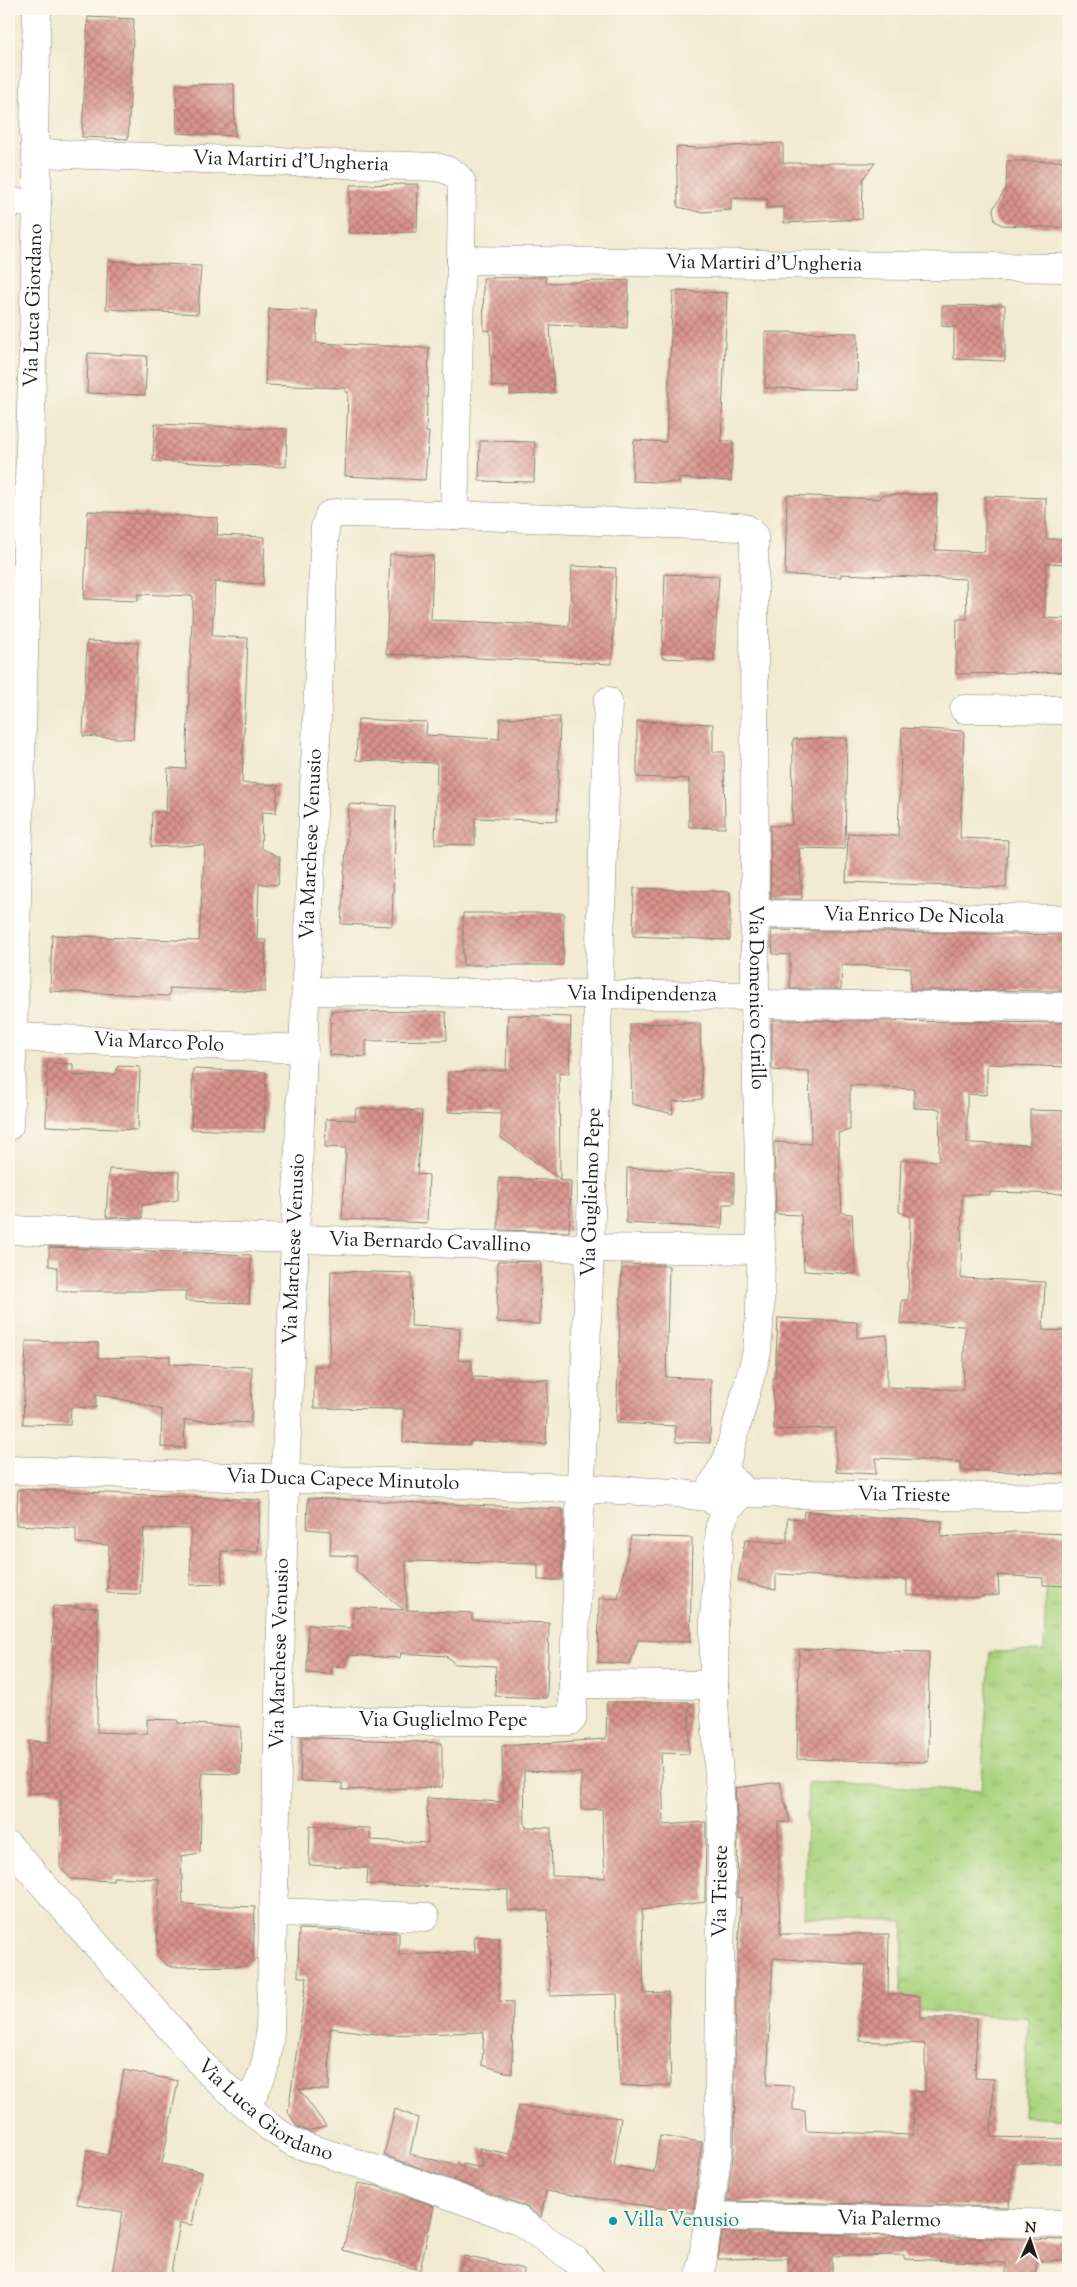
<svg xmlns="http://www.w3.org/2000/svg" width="1077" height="2287" font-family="'Sorts Mill Goudy',serif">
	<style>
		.grass { fill: url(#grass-tufts); stroke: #63784e }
		.building { fill: url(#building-cross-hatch); fill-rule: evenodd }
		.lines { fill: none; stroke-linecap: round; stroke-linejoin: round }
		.minor-casing { stroke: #868276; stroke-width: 29 }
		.minor { stroke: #fff; stroke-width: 28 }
		.culture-dot { fill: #0f9aa8; stroke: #fbf7ec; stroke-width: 2 }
		.labels { text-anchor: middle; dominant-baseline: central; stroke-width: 4; stroke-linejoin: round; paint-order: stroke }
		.street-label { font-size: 20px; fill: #1c1c1c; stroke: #fbf7ec }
		.culture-label { font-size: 20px; fill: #0d838f; stroke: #fbf7ec; text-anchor: start }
	</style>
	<defs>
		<pattern id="grass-tufts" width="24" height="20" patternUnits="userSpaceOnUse" patternTransform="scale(1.25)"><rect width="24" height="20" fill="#aad47f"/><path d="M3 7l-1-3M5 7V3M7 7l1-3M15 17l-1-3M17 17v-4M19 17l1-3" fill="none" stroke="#92b56d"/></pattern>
		<pattern id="building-cross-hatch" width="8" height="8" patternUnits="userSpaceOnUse" patternTransform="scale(1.25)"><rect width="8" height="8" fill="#da948c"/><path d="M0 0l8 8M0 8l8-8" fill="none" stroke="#b07872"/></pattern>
	</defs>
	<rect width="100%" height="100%" fill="#fbf7ec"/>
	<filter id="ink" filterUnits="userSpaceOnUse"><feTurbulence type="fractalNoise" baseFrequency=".02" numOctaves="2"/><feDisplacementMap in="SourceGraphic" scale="10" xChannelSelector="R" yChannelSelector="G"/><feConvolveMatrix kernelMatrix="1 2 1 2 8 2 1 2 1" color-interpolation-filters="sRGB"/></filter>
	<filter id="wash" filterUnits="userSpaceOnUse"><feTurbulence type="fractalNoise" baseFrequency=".0096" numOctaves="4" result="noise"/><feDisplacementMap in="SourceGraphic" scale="20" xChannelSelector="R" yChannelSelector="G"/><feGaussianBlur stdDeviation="1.12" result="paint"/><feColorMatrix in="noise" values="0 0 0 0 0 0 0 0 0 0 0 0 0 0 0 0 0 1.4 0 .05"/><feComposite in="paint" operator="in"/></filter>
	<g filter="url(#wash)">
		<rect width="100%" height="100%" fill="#f1e9d0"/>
		<path class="grass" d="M1046,1585L1068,1586V1960L1065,2028H1068V2119L1024,2116L1028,2018L900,2009L904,1922L804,1917L808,1782L981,1791L990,1652L1044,1651Z"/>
		<g id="blocks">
			<g class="building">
				<path d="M88,17L134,19L128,139L82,137Z"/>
				<path d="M234,84L235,136L177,133L176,85Z"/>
				<path d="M783,143V163H875L863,179L862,219L784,223V207L767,208V199L731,198V210L700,212L678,207L676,147L699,148Z"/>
				<path d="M1007,161H1068V228L1002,225L995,221L993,209L1006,188Z"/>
				<path d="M418,184L417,232L349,233L350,185Z"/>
				<path d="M108,261L201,266L198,314L106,309Z"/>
				<path d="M546,277V283L629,280L627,328L550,325L554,393L510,395V387L492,386L490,330L484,331L483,278Z"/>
				<path d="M673,291L727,293L721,441H733L731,481L679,478V483L632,481L634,440L666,442Z"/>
				<path d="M1005,305V361L954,359V327L942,326V306Z"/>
				<path d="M269,309L317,311L316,343L429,348L426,432H429L425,480L345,476L348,392H345V388L265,385Z"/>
				<path d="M765,332L858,333L857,390L765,388Z"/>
				<path d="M88,353L147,356L145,395L87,393Z"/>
				<path d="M155,424L287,429L286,467L153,461Z"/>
				<path d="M480,441L535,442L534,482L479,481Z"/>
				<path d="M937,494L935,550L985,552V496L1046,498V539H1068V564L1046,563L1045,618L1068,619V672L956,674L957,619H967L966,579L841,574V577L785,575L787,495L880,499L881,495Z"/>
				<path d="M88,511L218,518L217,535L265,537L263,584L215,582L212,636L248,638L242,783L278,785L276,813L262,812L261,848L280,857L278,885L259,884L257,940H266L265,992L170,988L169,996L50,991L52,935L199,941L205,845L151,847L152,812H166L168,768L186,769L193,596L138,594V601L84,599Z"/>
				<path d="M390,554L433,556L431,620L569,626L572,566L616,568L612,664L386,654Z"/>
				<path d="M665,574L719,576L714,660L662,658Z"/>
				<path d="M87,641L138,643L133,739L83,736Z"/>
				<path d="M560,717L557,821L475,818V845L435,844L437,763L356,760L358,719L427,722L426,735L499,739L500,718Z"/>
				<path d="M637,721L713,724V752H724L725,828L689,827V779L637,777Z"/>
				<path d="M902,728L964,731L960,838L1008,840L1006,888L846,882L848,833L898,836Z"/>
				<path d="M847,738L845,849L799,848L802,899H771L770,826L792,825L793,739Z"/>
				<path d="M349,804L396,806L392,926L341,924Z"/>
				<path d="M634,888L730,892V940L633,936Z"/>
				<path d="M463,913H564L563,965H463Z"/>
				<path d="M771,930L1065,935L1063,991L910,990L911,968L842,965L841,989H790V955L773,954Z"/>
				<path d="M331,1011L446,1012L447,1040L366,1041V1057L329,1055Z"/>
				<path d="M508,1015L571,1017L569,1074L559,1073L560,1179L501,1138V1114L448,1112V1072L506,1070Z"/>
				<path d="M772,1020L1068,1023V1067L987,1064V1095L967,1094V1143L1030,1145V1110L1068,1111V1194L990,1192V1195L962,1194L961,1278L1045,1282L1043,1330L1068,1331V1474L961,1470V1462L876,1458V1474L836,1472V1428L774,1430L773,1378H775L778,1318L857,1322V1338L887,1335V1387L963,1390L965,1326L900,1324L902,1300H908L910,1216L899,1212L901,1160L939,1161L940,1109L914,1108V1089L850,1085V1130L838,1133L842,1213L852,1214L855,1274L804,1271L801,1215L776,1214L774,1142L811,1144L809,1072L772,1070Z"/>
				<path d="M700,1023L702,1099L672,1102L673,1114L632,1104L630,1024Z"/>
				<path d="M47,1063L73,1064V1076L115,1074L118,1066L140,1067L138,1130L46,1126Z"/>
				<path d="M193,1069L266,1072L264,1132L191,1129Z"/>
				<path d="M356,1108L422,1111L417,1174L429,1175L427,1223L342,1219L346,1148L325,1147L326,1119L355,1120Z"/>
				<path d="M627,1168L734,1172V1204H723L722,1228L626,1223Z"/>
				<path d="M109,1169L179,1172L178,1200L142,1205V1218L106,1217Z"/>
				<path d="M499,1178L571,1181L569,1232L498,1230Z"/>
				<path d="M49,1247L251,1255L249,1303L185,1301L186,1291H57V1267L49,1266Z"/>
				<path d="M498,1261L541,1262L540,1324L497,1322Z"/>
				<path d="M622,1264L669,1266L666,1377L711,1379L710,1443L676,1442L675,1426L616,1423Z"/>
				<path d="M331,1271L412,1273L411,1326L460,1328L458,1360L472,1361V1377L548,1380L546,1444L470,1441V1445L403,1442L404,1409L314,1408V1366H329Z"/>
				<path d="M26,1341L98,1343V1358L170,1356V1364L252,1367L251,1423L184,1420L185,1448L161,1447L162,1410L140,1403L96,1394V1408L71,1407L70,1425L23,1424Z"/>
				<path d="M18,1489L260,1500L258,1552L221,1551L222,1584L190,1585L191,1529L144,1528L140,1594L107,1593L109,1545L76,1543V1528L16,1525Z"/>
				<path d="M308,1498L563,1509L561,1580H538V1564L406,1561L407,1610L472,1613V1620L549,1623L547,1698L495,1696L496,1666L455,1664L446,1656L401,1653L400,1658L349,1655L344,1667L331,1666V1674L307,1673L308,1625L352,1628L353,1607L404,1610L356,1571L357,1556L330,1555L331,1531L307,1529Z"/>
				<path d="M804,1511L874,1518L942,1521L941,1537L1015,1532L1068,1534V1586L1043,1585V1578L998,1575L999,1595L981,1597V1598L907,1595V1580L776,1574V1590L738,1580L745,1540L787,1543V1518L803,1519Z"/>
				<path d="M631,1536L692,1538L690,1642L638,1640L630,1664L598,1662L599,1598L618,1599Z"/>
				<path d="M53,1606L98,1608L97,1732L147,1734V1719L178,1720V1723L241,1727L240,1774L202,1773L200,1853L181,1856L183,1904L255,1907L253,1959L245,1966L171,1967L164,1963L157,1955L159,1879L113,1877V1881L71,1879L60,1867L61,1792L29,1793V1741L51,1742Z"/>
				<path d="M799,1649L929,1652L928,1762L797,1759Z"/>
				<path d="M607,1702H689V1754L661,1753L664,1825L706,1822L705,1902L642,1910L644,1993L668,1992L671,2085L620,2086L617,1994L550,1996L548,1910H508V1890L367,1884L368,1868L309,1865L310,1826L370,1828V1840L428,1843L427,1798L503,1802L502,1746L606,1739ZM524,1771L581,1773V1809H602L605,1878L552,1876L551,1828L525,1827Z"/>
				<path d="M302,1737L442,1743V1787L342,1790V1783L300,1781Z"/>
				<path d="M780,1782L790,1822H778L780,1934H889L888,1994L920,1996V2018H977L975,2078L994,2079L991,2137L1068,2139V2163H1013L1009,2207L727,2201L734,2150L736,1991L741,1897L737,1898L738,1825L735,1788ZM773,1958L866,1965L860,2041L925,2044V2092L913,2091V2135L806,2131L805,2111L793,2110V2086L767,2085Z"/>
				<path d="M299,1929L399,1933V1955L475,1952L474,1936L499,1938V2001L513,2002L512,2074L482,2065L484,2032L384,2035L330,2028L329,2090L299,2089L326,2126L308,2131L297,2126L288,2112L307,1977H298Z"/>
				<path d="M124,2070L178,2081L162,2164L202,2172L192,2225L180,2223L170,2278H111L123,2212L77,2204L87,2150L108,2155Z"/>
				<path d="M518,2106L621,2118L614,2166L654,2172L660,2136L702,2142L693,2213L546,2191L541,2217L523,2205L384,2155L395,2109L418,2118L410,2154L463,2167V2164L483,2168L479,2148L510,2154Z"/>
				<path d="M358,2183L376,2186L434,2206L420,2270L343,2250Z"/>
				<path d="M722,2232L1068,2240V2259L1037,2262L1036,2278H1006V2263L904,2259V2255L832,2256V2278H788V2258L718,2259Z"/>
				<path d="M464,2256L524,2269L523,2278H457Z"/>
			</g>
		</g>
	</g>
	<g filter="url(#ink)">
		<use href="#blocks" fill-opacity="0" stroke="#868276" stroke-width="1"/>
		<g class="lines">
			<g class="minor-casing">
				<g id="minor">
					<path id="s1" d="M36,153L436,167C448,170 456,172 462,183L461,260L1068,268"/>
					<path d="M9,202L37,203"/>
					<path id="s2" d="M461,260L454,515L740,527L747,529L754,536L755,1000L761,1250L760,1312L757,1351L753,1367L727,1460L713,1483L711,1493L715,1502L725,1506L732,1504L739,1497V1485L728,1476L717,1479"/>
					<path d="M964,709L1068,710"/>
					<path id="s3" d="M760,914L1068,919"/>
					<path id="s4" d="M306,991L743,996L767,1004L1068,1007"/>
					<path id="s5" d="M13,1037L304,1049"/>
					<path id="s6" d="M9,1126L13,1037L37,203V172L34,132L37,9"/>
					<path id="s7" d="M9,1230L590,1248L761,1250"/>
					<path id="s8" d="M9,1470L579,1488L676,1493L712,1498"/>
					<path id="s9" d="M740,1493L1068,1498"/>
					<path d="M573,1684L714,1685"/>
					<path id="s10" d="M279,1721H570L572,1719L590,1248L608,701"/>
					<path id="s11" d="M9,1846L209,2072L271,2128L294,2143L394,2175L518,2220L575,2260L591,2278"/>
					<path d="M273,1912L425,1917"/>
					<path id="s12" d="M247,2105C264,2076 267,2065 270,2031L285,1479L325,527L329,515L336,513L454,515"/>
					<path id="s13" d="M709,2216L1068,2224"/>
					<path id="s14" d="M700,2278L718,2150L722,1825L714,1701V1618L720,1526L729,1506"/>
				</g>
			</g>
			<use href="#minor" class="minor"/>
		</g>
	</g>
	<circle class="culture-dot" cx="613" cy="2221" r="5"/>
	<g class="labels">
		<g class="street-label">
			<text stroke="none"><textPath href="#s1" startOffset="255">Via Martiri d'Ungheria</textPath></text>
			<text stroke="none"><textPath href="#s1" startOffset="812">Via Martiri d'Ungheria</textPath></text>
			<text stroke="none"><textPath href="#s6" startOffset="821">Via Luca Giordano</textPath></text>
			<text stroke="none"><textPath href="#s12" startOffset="1266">Via Marchese Venusio</textPath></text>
			<text stroke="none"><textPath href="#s3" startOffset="154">Via Enrico De Nicola</textPath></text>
			<text stroke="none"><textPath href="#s4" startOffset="336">Via Indipendenza</textPath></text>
			<text stroke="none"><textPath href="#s2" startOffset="1020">Via Domenico Cirillo</textPath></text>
			<text stroke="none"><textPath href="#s5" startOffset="146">Via Marco Polo</textPath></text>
			<text stroke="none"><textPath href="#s10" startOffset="821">Via Guglielmo Pepe</textPath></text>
			<text stroke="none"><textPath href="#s7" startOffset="421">Via Bernardo Cavallino</textPath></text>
			<text stroke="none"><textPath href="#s12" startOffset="861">Via Marchese Venusio</textPath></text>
			<text stroke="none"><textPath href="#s8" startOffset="334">Via Duca Capece Minutolo</textPath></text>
			<text stroke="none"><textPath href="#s9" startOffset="164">Via Trieste</textPath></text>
			<text stroke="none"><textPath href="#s12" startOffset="456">Via Marchese Venusio</textPath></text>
			<text stroke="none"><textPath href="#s10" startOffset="164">Via Guglielmo Pepe</textPath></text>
			<text stroke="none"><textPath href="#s14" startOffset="388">Via Trieste</textPath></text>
			<text stroke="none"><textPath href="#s11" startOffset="371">Via Luca Giordano</textPath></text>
			<text stroke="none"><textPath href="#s13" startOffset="180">Via Palermo</textPath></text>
		</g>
		<g class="culture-label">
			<text x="623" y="2221">Villa Venusio</text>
		</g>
	</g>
	<rect width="1077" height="2287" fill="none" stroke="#fbf7ec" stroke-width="30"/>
	<g transform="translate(1030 2240) rotate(3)" stroke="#fbf7ec" stroke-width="4" paint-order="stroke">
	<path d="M0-4L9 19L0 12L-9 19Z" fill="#1c1c1c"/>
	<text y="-8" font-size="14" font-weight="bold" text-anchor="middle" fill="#1c1c1c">N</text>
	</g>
</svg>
